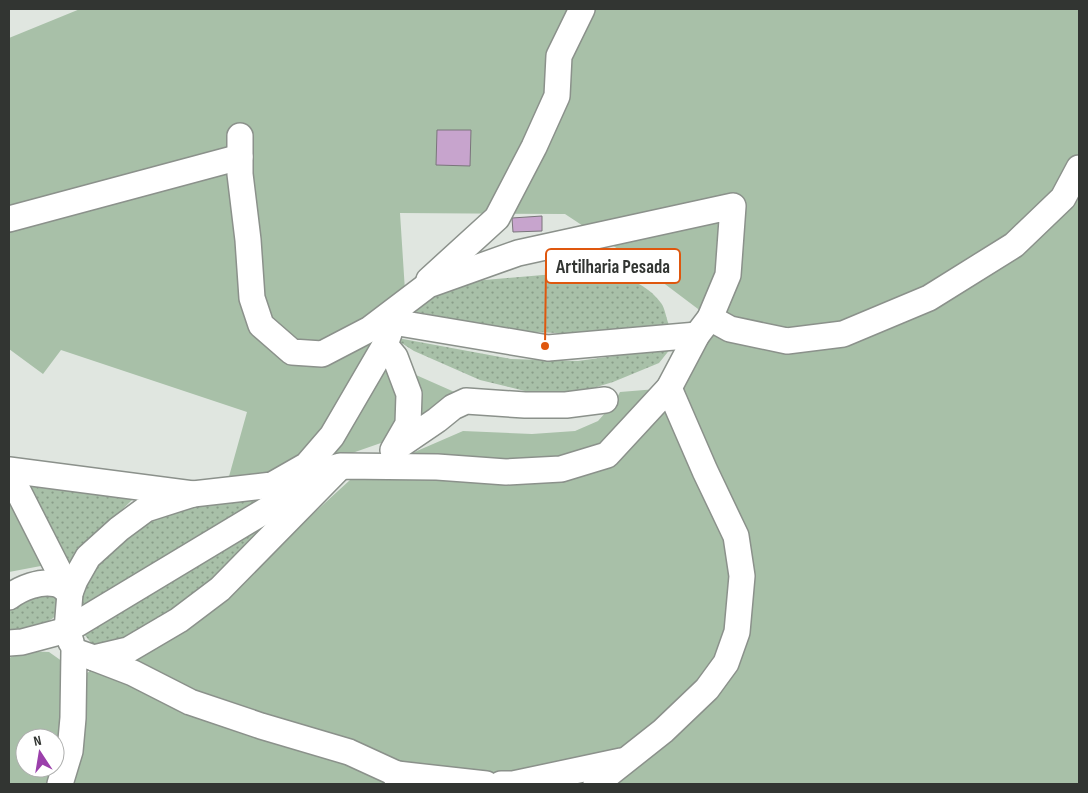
<svg xmlns="http://www.w3.org/2000/svg" width="1088" height="793" font-family="'Sofia Sans Condensed',sans-serif">
	<style>
		.grass { fill: #a8c0a8; fill-rule: evenodd }
		.garden { fill: url(#garden-dots) }
		.building { fill: #c7a4cd; stroke: #7a757b }
		.lines { fill: none; stroke-linecap: round; stroke-linejoin: round }
		.minor-casing { stroke: #8b918b; stroke-width: 28 }
		.minor { stroke: #fff; stroke-width: 25 }
		.leader { fill: none; stroke: #df570e; stroke-width: 2 }
		.callout-dot { fill: #df570e; stroke: #fff; stroke-width: 2 }
		.callout { fill: #fff; stroke: #df570e; stroke-width: 2 }
		.callout-label { font-size: 19px; text-anchor: middle; font-weight: bold; fill: #323532 }
	</style>
	<defs>
		<pattern id="garden-dots" width="8" height="8" patternUnits="userSpaceOnUse" patternTransform="scale(1.25)"><rect width="8" height="8" fill="#a8c0a8"/><path d="M2 2h.1M6 6h.1" fill="none" stroke="#899d89" stroke-width="1.8" stroke-linecap="round"/></pattern>
	</defs>
	<rect width="100%" height="100%" fill="#e0e6e0"/>
	<g class="grass">
		<path d="M80,9H1079V784H9V658L24,651L49,652L66,664L74,682L90,671L112,665L221,598L350,480L463,431L532,434L575,431L598,421L614,403L620,392L669,388L710,318L621,251L565,214L400,213L405,291L385,345L416,375L459,394L401,436L335,459L268,474L228,480L247,412L61,350L43,374L9,349V38ZM25,738H55V768H25Z"/>
		<path d="M9,500L10,501L46,565L9,572Z"/>
	</g>
	<g class="garden">
		<path d="M607,274C628,278 647,284 661,303C665,308 666,318 669,325L579,334L512,331L407,310L451,283L543,275Z"/>
		<path d="M392,337L511,359L578,361L671,348L659,363L613,382L570,395L529,392L480,380L414,351Z"/>
		<path d="M27,483L134,498L67,564Z"/>
		<path d="M222,500L259,501L79,612L86,576L105,552L140,527L180,508Z"/>
		<path d="M265,521L256,543L217,581L144,633L106,646L92,644L84,634Z"/>
		<path d="M57,594L58,614C43,627 29,630 9,631V605L18,598Z"/>
	</g>
	<g class="building">
		<path d="M437,130H471L470,166L436,165Z"/>
		<path d="M542,216V231L513,232L512,218Z"/>
	</g>
	<g class="lines">
		<g class="minor-casing">
			<g id="minor">
				<path d="M240,136V174L248,240L252,298L261,325L292,352L322,354L370,329L428,285L518,253L733,206L728,275L710,318L697,335L669,388L607,455L561,469L506,472L437,467L340,466L272,485"/>
				<path d="M9,219L240,157"/>
				<path d="M429,280L497,218L534,147L557,96L559,56L582,9"/>
				<path d="M710,318L730,329L787,341L843,334L929,298L1014,245L1063,198L1079,168"/>
				<path d="M393,322L548,348L697,335"/>
				<path d="M385,345L395,357L409,394L408,424L393,450L437,420L453,407L466,401L525,405H566L605,400"/>
				<path d="M9,470L193,494L146,509L119,529L88,557L75,580L70,593L67,630L71,642"/>
				<path d="M9,473L70,593"/>
				<path d="M193,494L272,485L307,465L332,436L385,345L393,322L401,307"/>
				<path d="M9,597C21,588 41,580 56,584C61,585 66,590 70,593"/>
				<path d="M9,643L22,642L67,630L308,485"/>
				<path d="M94,658L133,673L190,702L261,726L349,752L397,774L410,784"/>
				<path d="M396,777L397,774L486,784"/>
				<path d="M60,784L70,751L73,718L74,651L94,658L128,650L179,620L220,589L339,468"/>
				<path d="M501,784H513L621,761"/>
				<path d="M596,784L663,731L707,689L726,663L737,632L742,576L736,536L705,471L669,388"/>
			</g>
		</g>
		<use href="#minor" class="minor"/>
	</g>
	<path class="leader" d="M545 346L546 266"/>
	<circle class="callout-dot" cx="545" cy="346" r="5"/>
	<rect class="callout" x="546" y="249" width="134" height="34" rx="5"/>
	<g class="callout-label">
		<text x="613" y="273">Artilharia Pesada</text>
	</g>
	<rect width="1088" height="793" fill="none" stroke="#323532" stroke-width="20"/>
	<g transform="translate(40 753) rotate(348)"><circle r="24" fill="#ffffff" stroke="#adaead"/>
	<path d="M0-4L9 19L0 12L-9 19Z" fill="#9b40ab"/>
	<text y="-8" font-size="14" font-weight="bold" text-anchor="middle" fill="#323532">N</text>
	</g>
</svg>
